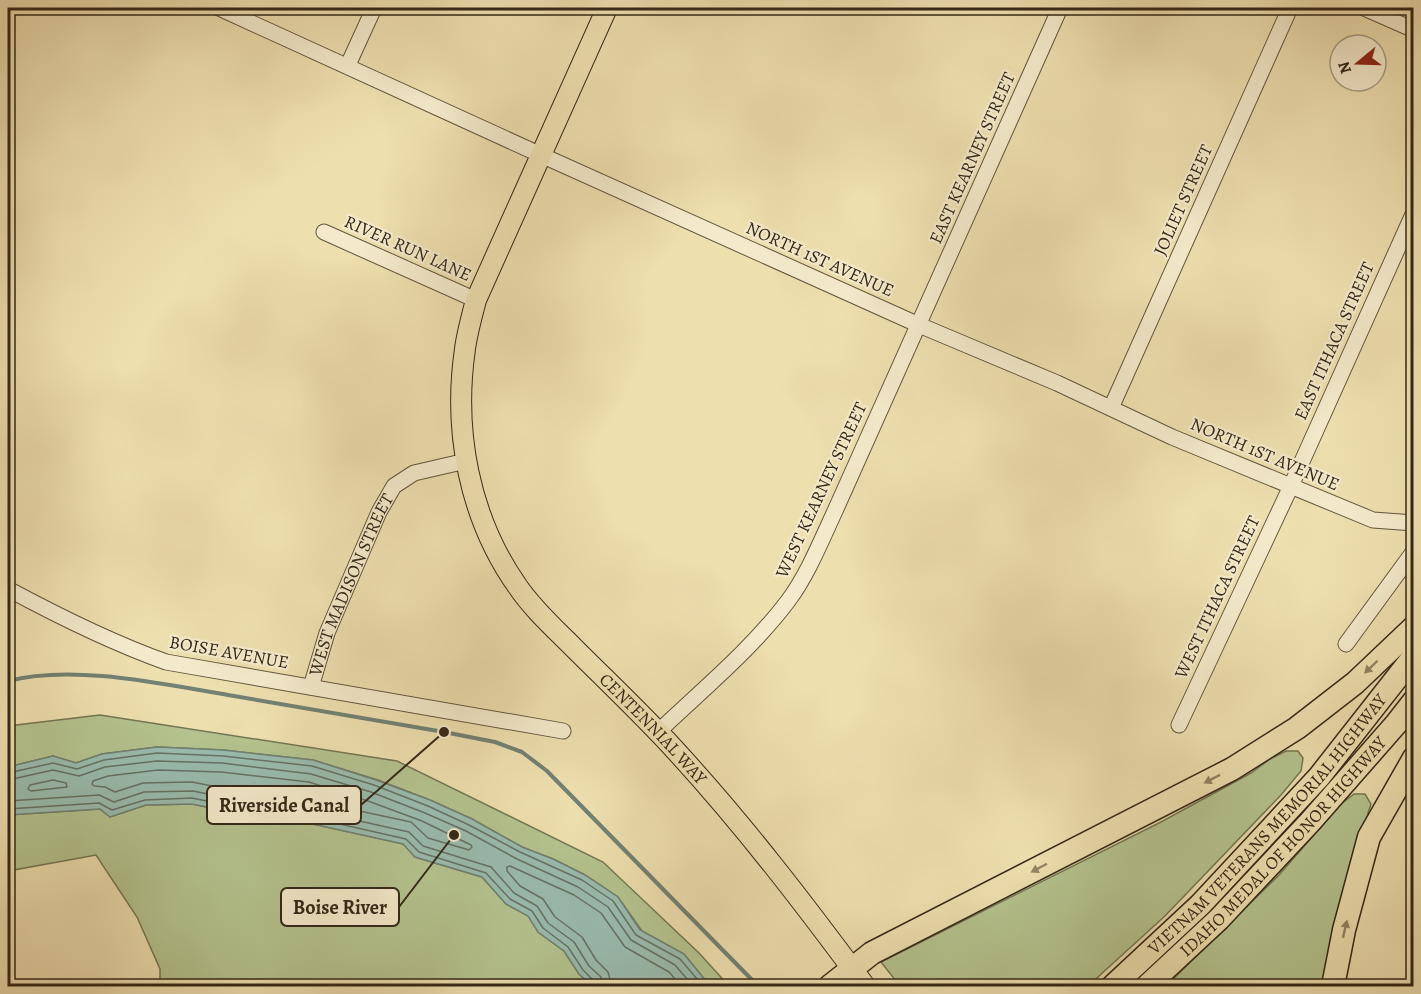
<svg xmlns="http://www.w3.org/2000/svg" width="1421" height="994" font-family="Alegreya,serif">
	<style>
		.green { fill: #b4c38f; stroke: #747654; stroke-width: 1.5 }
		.water { fill: #99bcaf; stroke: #718173; stroke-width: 1.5 }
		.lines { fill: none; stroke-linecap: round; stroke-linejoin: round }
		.shore { stroke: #667264; stroke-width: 1.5 }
		.stream { stroke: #718173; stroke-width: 4 }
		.minor-casing { stroke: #62563e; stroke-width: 17 }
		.major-casing { stroke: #342818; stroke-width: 22 }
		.highway-casing { stroke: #342818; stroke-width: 25 }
		.minor { stroke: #f4eacb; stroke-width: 15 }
		.major { stroke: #eedfaf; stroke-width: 20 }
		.highway { stroke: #eedfaf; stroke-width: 22 }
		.oneway { fill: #918464 }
		.labels { text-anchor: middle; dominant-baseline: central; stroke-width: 4.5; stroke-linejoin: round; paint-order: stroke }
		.street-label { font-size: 18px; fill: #342818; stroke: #f4eacb }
		.leader { fill: none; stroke: #342818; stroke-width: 2 }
		.callout-dot { fill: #342818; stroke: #f4eacb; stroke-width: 2 }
		.callout { fill: #f4eacb; stroke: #342818; stroke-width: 2 }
		.callout-label { font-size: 20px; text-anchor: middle; font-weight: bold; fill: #342818 }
	</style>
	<rect width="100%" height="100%" fill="#eedfaf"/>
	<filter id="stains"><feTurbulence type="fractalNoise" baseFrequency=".00333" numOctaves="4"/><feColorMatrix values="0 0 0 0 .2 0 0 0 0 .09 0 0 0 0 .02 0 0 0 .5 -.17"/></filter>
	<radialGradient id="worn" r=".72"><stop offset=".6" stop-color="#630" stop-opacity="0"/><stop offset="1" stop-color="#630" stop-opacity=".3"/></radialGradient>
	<g class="green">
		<path d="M100,715L397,761L603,862L699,953L729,986H710L684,954L642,931L618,897L585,875L553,859L522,847L472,819L430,800L378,780L313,760L223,750L157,747L102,754L76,763L53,756L8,767V726Z"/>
		<path d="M1286,751H1298L1303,758L1301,771L1281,795L1165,916L1088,986H900L881,962L1161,822L1251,773L1270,759Z"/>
		<path d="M1354,794H1365L1371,804L1357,848L1322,986H1166L1279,875L1341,804Z"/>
		<path d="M192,804L269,820L299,821L404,844L415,857L482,877L506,904L529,916L538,932L564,951L579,974L592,986H160V969L137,917L96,855L8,871V815L100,809L110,817L146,805Z"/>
	</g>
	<path class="water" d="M157,747L223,750L313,760L376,780L430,800L472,819L522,847L553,859L585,875L618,897L640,930L684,954L710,986H592L579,974L564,951L538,932L528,916L506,904L482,877L415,857L403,844L299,821L269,820L192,804L146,805L110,817L100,809L8,815V767L53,756L76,763L102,754Z"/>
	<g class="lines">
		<g class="shore">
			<path d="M158,770L221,772L309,782L368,801L422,821L471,845L472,847L469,850L428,838L411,822L303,799L272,798L192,782L143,783L115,792L105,787L94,786L92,784L93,781L108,776Z"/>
			<path d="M8,773L53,763L77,769L104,760L157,753L223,756L312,766L374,785L428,806L469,825L520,852L582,880L613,901L636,935L680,959L703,986"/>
			<path d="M8,780L53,770L79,776L105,767L157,761L222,763L311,774L371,792L425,813L466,831L517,859L578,887L608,907L631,940L675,965L693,986"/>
			<path d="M53,780L66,783L67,787L31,791L28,789L30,785Z"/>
			<path d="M8,801L99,795L114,802L144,792L193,791L271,807L301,808L409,832L423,846L491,867L514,893L537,906L548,923L574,942L589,966L601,977L603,986"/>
			<path d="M8,809L99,803L112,810L145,800L192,798L270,814L300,815L406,839L419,852L486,873L510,899L532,911L543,928L568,947L583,970L594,981L595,986"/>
			<path d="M612,986L608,972L596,960L582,937L555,917L543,899L520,886L507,871V867L510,866L574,895L601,913L625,947L669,972L681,986"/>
		</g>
		<path class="stream" d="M8,681C73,664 162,684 228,695C300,708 372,720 444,732L495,742L522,752L547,771L758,986"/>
		<g class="minor-casing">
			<g id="minor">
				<path d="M219,8L541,155L919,325L1057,383L1172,437L1373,520L1414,523"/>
				<path d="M1364,8L1414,30"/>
				<path d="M348,65L374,8"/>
				<path d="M324,232L476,300"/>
				<path d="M1111,408L1290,8"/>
				<path d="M8,589C60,617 110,642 166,662L563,731"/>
				<path d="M1346,644L1414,551"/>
				<path id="s1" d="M311,687L327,633L379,512L394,486L414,473L466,461"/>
				<path d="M1179,725L1291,486L1414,212"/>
				<path d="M658,732C702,690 751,650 788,601C808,574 821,541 835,511L1060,8"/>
			</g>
		</g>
		<g class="major-casing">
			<g id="major">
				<path id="s2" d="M607,8L476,300C472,316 467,333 465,349C453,431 469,518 518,587C533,609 554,628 573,647C607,681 642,714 675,750C744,825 805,905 865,986"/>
			</g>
		</g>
		<g class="highway-casing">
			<g id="highway">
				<path d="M830,986L872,953L1232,769L1297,728L1355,683L1414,627"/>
				<path id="s3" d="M1113,986L1200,905L1319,777L1414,656"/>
				<path id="s4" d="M1147,986L1219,919L1310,822L1396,724L1414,701"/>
				<path d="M1333,986L1344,930L1369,837L1414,758"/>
			</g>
		</g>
		<use href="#minor" class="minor"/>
		<use href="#major" class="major"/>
		<use href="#highway" class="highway"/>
	</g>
	<defs><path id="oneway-solid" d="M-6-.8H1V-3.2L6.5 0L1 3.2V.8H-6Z" transform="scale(1.5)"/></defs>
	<g class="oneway">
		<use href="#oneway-solid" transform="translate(1371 667) rotate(136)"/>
		<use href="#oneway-solid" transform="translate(1212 779) rotate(153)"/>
		<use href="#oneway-solid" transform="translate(1039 868) rotate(152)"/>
		<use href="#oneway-solid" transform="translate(1345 929) rotate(-77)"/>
	</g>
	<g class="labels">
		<g class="street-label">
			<text transform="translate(972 158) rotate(-66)">EAST KEARNEY STREET</text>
			<text transform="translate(1183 200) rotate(-66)">JOLIET STREET</text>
			<text transform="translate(408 248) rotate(24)">RIVER RUN LANE</text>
			<text transform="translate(820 259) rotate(24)">NORTH 1ST AVENUE</text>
			<text transform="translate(1334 341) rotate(-66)">EAST ITHACA STREET</text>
			<text transform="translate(1265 454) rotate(23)">NORTH 1ST AVENUE</text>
			<text transform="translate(821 490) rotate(-65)">WEST KEARNEY STREET</text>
			<text stroke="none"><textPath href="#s1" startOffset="110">WEST MADISON STREET</textPath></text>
			<text transform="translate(1217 597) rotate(-65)">WEST ITHACA STREET</text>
			<text transform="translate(229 652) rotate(10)">BOISE AVENUE</text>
			<text stroke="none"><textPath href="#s2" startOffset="816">CENTENNIAL WAY</textPath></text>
			<text stroke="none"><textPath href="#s3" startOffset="224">VIETNAM VETERANS MEMORIAL HIGHWAY</textPath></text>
			<text stroke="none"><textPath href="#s4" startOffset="195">IDAHO MEDAL OF HONOR HIGHWAY</textPath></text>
		</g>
	</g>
	<path class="leader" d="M444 732L361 805M454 835L399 907"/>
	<g class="callout-dot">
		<circle cx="444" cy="732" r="6"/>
		<circle cx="454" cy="835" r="6"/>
	</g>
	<g class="callout">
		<rect x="207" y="786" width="154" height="38" rx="6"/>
		<rect x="281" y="888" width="118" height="38" rx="6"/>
	</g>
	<g class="callout-label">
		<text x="284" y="812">Riverside Canal</text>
		<text x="340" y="914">Boise River</text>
	</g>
	<rect width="1421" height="994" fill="none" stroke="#eedfaf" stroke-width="30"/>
	<rect x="9" y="9" width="1403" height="976" fill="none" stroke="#342818" stroke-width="3"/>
	<rect x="15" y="15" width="1391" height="964" fill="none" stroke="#342818" stroke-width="1.5"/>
	<g transform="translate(1358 63) rotate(251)"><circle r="28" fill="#f4eacb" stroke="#a79c83" stroke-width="1.5"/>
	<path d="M0-4.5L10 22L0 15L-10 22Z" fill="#8f2418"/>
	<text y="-9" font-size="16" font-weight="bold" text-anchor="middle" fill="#342818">N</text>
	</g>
	<rect width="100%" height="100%" filter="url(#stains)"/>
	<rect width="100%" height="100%" fill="url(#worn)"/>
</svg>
